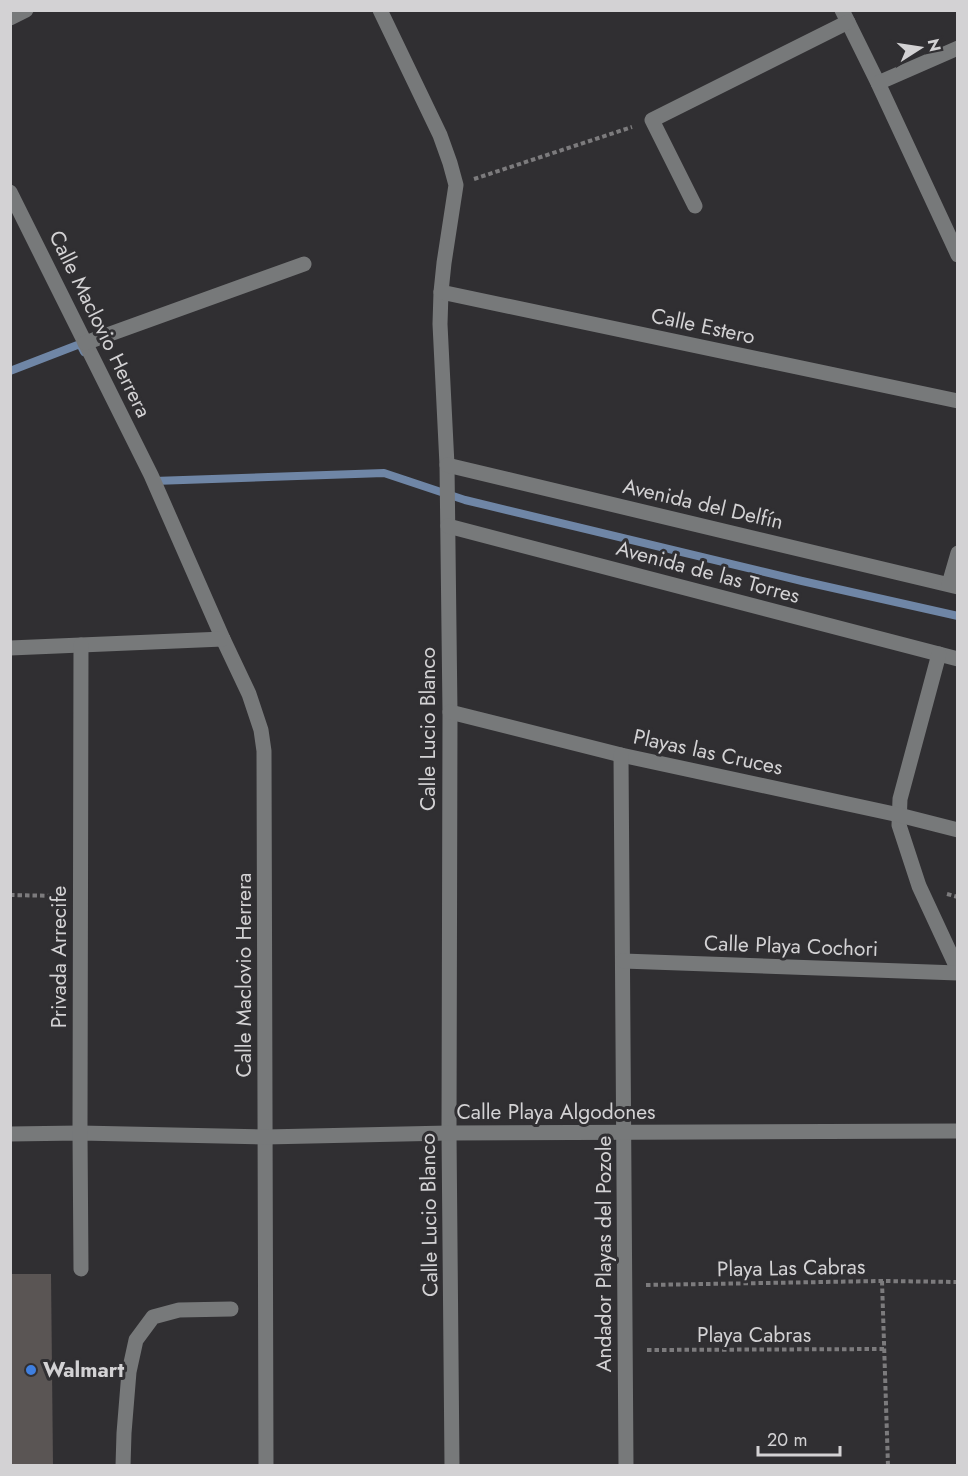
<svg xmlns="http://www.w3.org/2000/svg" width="968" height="1476" font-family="Jost,sans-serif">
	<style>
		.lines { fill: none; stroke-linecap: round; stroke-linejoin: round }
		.stream { stroke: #6f86a6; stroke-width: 8 }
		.building { fill: #5a5554 }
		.path { stroke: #7c7b7d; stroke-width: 4; stroke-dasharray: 4.5 3; stroke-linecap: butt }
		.minor { stroke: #77797a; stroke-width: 15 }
		.shop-dot { fill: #3f7fe0; stroke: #302f32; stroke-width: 2 }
		.labels { text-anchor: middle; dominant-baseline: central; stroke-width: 6; stroke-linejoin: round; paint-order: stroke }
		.street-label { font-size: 21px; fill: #d3d2d4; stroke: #302f32 }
		.poi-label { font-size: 21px; font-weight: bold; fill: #d3d2d4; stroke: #302f32; text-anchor: start }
	</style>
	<rect width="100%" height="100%" fill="#302f32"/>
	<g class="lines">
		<g class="stream">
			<path d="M10,371L80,344L84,352"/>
			<path d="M153,480L154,481L384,473L465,500L802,581L958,616"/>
		</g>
	</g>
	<path class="building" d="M10,1274H51L53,1466H10Z"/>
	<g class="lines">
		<g class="path">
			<path d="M474,179L632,127"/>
			<path d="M947,894L958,897"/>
			<path d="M10,895L61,896"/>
			<path d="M882,1281L888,1466"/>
			<path d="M646,1285L882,1281L958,1282"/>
			<path d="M647,1350L884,1349"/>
		</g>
		<g class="minor">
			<path d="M380,10L440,135L450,163L456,185L444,263L441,292L440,324L447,465L450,712L449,1133L452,1466"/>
			<path d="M842,10L878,83L958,255"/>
			<path d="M10,18L26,10"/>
			<path d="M878,83L958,48"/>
			<path d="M10,192L151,475L223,639L249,694L261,730L264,751L266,1466"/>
			<path d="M695,206L652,120L848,22"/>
			<path d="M441,292L958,401"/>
			<path d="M85,343L304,264"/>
			<path d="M447,465L958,587"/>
			<path d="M448,526L958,659"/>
			<path d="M949,584L958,553"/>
			<path d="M10,648L223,639"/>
			<path d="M939,654L900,799L899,825L919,886L958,970"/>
			<path d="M450,712L621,755L899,815L958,830"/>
			<path d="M621,755L626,1466"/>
			<path d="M623,961L958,973"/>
			<path d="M10,1134L80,1133L265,1137L449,1133L958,1131"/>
			<path d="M81,1269L80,1133L81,645"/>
			<path d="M123,1466L124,1433L129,1372L136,1340L153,1317L179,1310L231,1309"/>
		</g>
	</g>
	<circle class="shop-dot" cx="31" cy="1370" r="6"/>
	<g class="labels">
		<g class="street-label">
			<text transform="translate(100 324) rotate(64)">Calle Maclovio Herrera</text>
			<text transform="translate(703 326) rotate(12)">Calle Estero</text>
			<text transform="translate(703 504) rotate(13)">Avenida del Delfín</text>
			<text transform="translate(708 572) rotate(15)">Avenida de las Torres</text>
			<text transform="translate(428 729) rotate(-90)">Calle Lucio Blanco</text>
			<text transform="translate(708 752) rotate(12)">Playas las Cruces</text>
			<text transform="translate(791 946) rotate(2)">Calle Playa Cochori</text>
			<text transform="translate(59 957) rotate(-90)">Privada Arrecife</text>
			<text transform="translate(244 975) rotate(-90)">Calle Maclovio Herrera</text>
			<text x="556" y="1112">Calle Playa Algodones</text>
			<text transform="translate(429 1215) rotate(-91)">Calle Lucio Blanco</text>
			<text transform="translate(604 1254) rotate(-90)">Andador Playas del Pozole</text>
			<text transform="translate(791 1268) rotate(-1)">Playa Las Cabras</text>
			<text x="754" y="1335">Playa Cabras</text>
		</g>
		<g class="poi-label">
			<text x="43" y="1370">Walmart</text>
		</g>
	</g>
	<rect width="968" height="1476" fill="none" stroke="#d3d2d4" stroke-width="24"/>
	<g transform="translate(920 48) rotate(78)" stroke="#302f32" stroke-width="4.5" paint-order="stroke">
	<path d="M0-4.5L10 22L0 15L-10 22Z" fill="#d3d2d4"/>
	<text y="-9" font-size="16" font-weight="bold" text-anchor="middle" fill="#d3d2d4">N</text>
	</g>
	<path d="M758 1446v9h82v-9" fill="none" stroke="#d3d2d4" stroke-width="3"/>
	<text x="767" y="1446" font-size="18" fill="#d3d2d4" stroke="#302f32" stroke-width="4.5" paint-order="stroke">20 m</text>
</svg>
